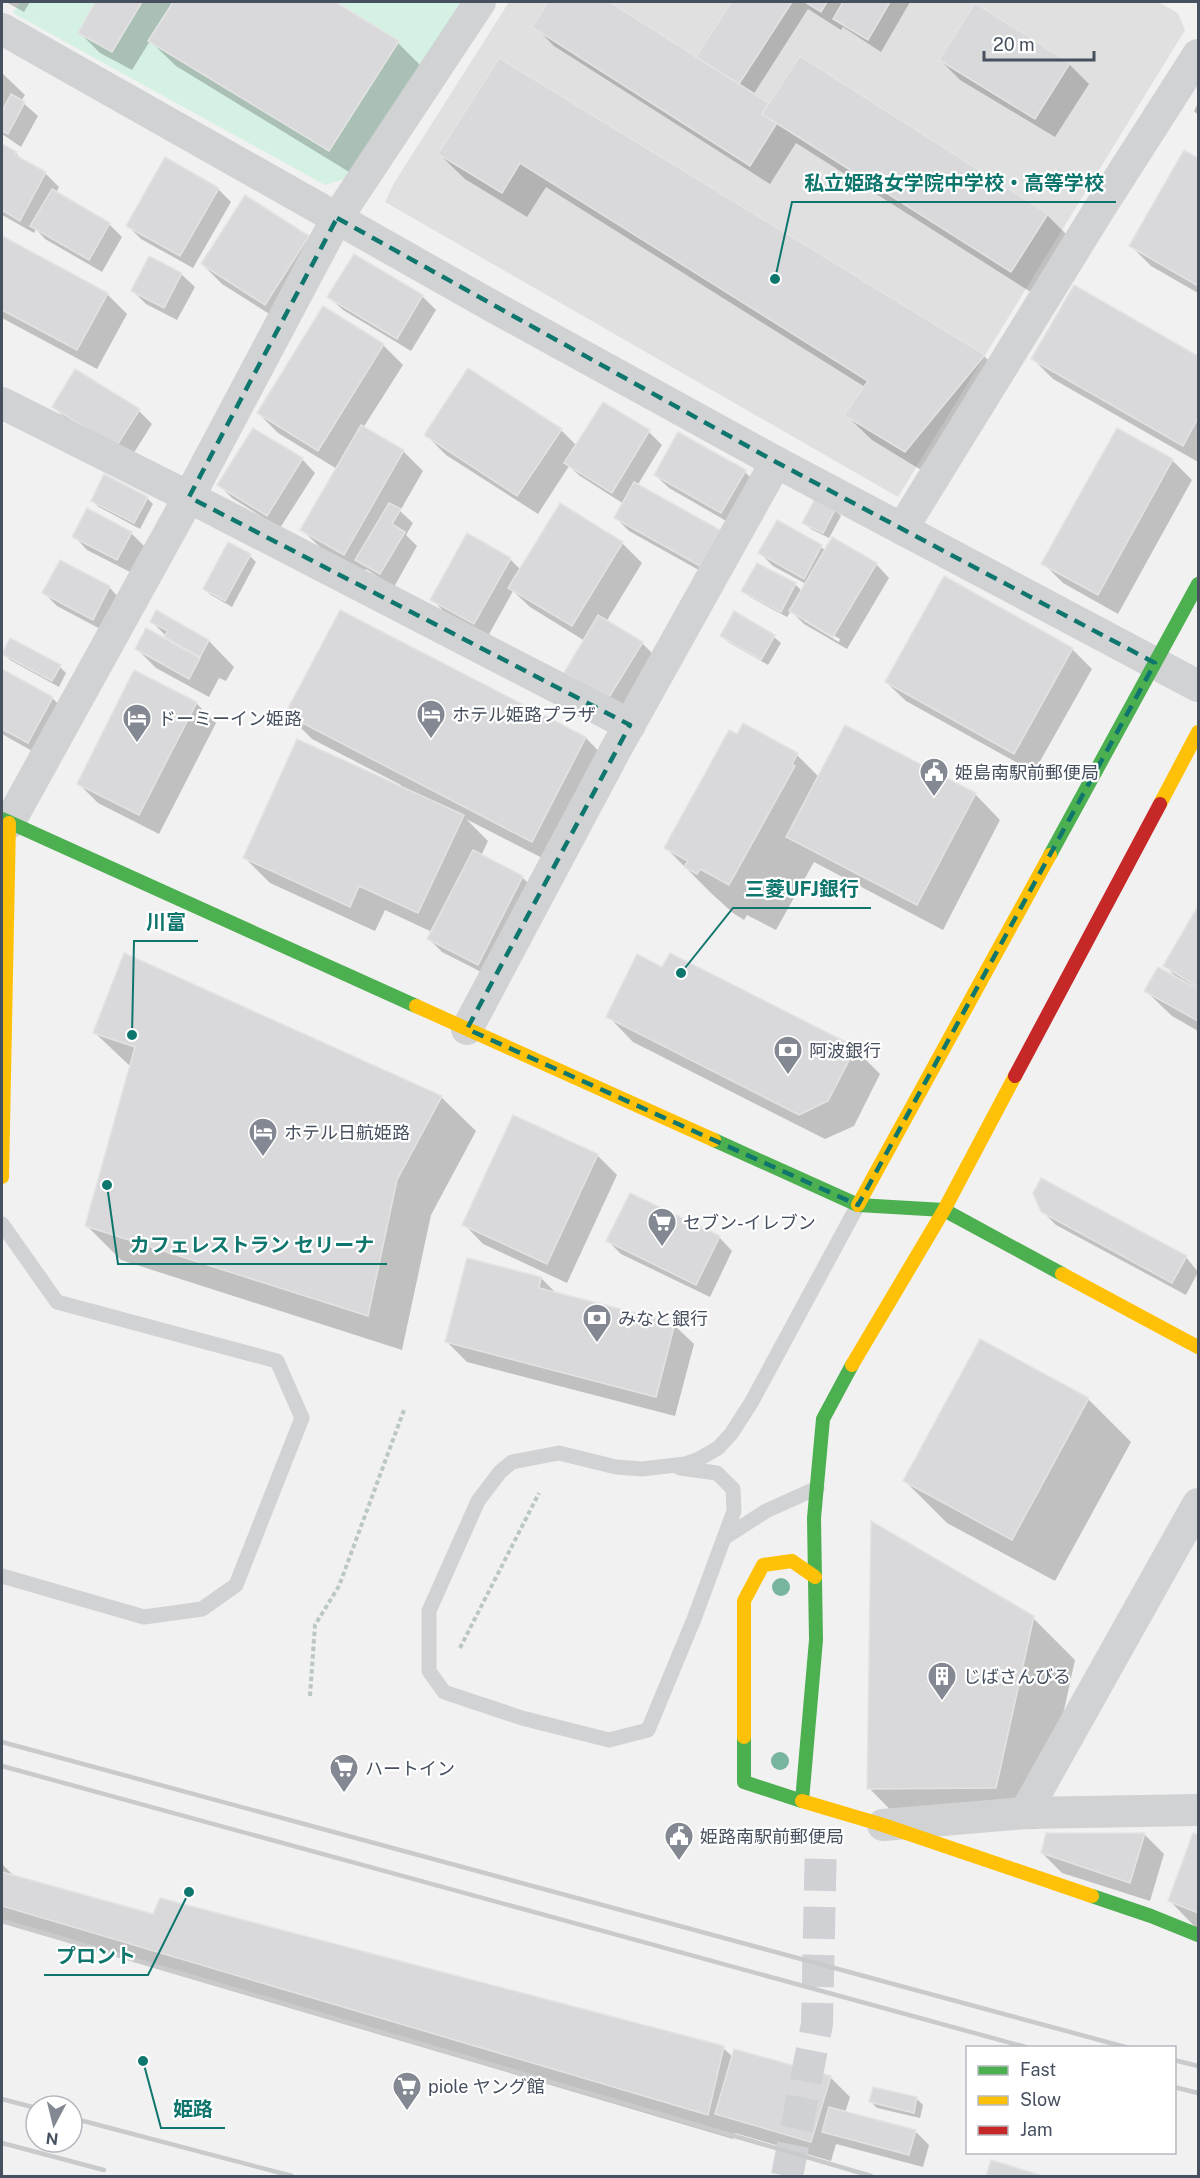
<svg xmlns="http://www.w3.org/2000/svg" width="1200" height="2178" font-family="'Public Sans','Noto Sans JP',sans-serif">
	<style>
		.education { fill: #e0e0e1 }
		.green { fill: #d5f1e3 }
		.shadow { fill: #0003; fill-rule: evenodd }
		.building { fill: #d9d9db; stroke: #e3e3e4; stroke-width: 1.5 }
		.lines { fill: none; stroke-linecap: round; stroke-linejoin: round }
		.street-tunnel { stroke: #d0d1d4; stroke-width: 32; stroke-dasharray: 32 16; stroke-linecap: butt }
		.path { stroke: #bbc7c5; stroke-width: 4; stroke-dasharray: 4.5 3; stroke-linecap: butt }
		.lane { stroke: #d0d2d4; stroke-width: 15 }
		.street { stroke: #d0d2d4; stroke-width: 32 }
		.fast { stroke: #4caf50; stroke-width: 14 }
		.slow { stroke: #ffc107; stroke-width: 14 }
		.jam { stroke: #c62828; stroke-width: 14 }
		.rail { stroke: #c9cacc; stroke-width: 4.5 }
		.tree { fill: #78b59e }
		.marked { fill: none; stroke: #0f766e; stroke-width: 4.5; stroke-dasharray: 12 8; stroke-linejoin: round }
		.labels { text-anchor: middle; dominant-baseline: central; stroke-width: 4.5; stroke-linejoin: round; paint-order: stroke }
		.poi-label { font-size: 18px; fill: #47505f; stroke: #fff; text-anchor: start }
		.leader { fill: none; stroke: #0f766e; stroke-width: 2 }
		.callout-dot { fill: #0f766e; stroke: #fff; stroke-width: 2 }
		.callout-label { font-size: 20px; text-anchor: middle; font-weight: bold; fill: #0f766e; stroke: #fff; stroke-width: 4.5; stroke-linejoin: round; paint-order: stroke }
	</style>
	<rect width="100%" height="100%" fill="#f2f1f1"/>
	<path class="education" d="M509,2H1158L1178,13L1185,30L898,497L385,202L394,183Z"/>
	<path class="green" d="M20,2H461L349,178L325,185L13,13Z"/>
	<g class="shadow">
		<path d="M6,2H30L24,12Z"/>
		<path d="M97,2H333L398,43L423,68L354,175L176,66L150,41L132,70L100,53L80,33Z"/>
		<path d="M550,2H607L702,62L698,56L733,2H910L881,52L843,27L841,30L808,9L753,95L769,105L1047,215L1072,240L1037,296L796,143L770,184L554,46L534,26Z"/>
		<path d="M975,5L1069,64L1089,84L1055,137L960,80L940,60Z"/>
		<path d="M500,60L984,356L1009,381L931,476L872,440L846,415L865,387L546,187L527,217L465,179L439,154Z"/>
		<path d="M2,73L25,95L21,101L38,116L21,147L2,134V136Z"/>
		<path d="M1198,103V115L1194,111Z"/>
		<path d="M3,146L16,153L24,162L46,174L59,187L56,193L109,224L122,237L102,272L45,239L36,229L34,233L2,215Z"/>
		<path d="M1185,152L1198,160V293L1151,266L1131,246Z"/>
		<path d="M218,189L231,202L193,268L141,239L128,226Z"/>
		<path d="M2,238L107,294L127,314L97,369L2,318Z"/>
		<path d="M308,238L327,257L285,324L222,284L202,264Z"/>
		<path d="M354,256L422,296L436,310L411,351L343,310L329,297Z"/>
		<path d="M181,274L195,287L177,320L146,304L133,291Z"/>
		<path d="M1075,287L1198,357V462L1053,379L1033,359Z"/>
		<path d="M324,308L383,345L403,365L363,428L403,451L423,471L400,511L413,523L406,535L417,546L394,587L366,569L364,573L322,549L302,530L337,469L278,433L258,413Z"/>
		<path d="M53,406L139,411L152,424L130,459L67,420Z"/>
		<path d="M561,430L577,446L649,432L662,445L637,486L719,532L732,545L713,578L629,531L616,518L624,504L580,476L569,466L538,514L446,455L426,435Z"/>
		<path d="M1118,430L1172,460L1192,480L1118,614L1063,583L1043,563Z"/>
		<path d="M302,459L315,473L280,528L232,498L219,485Z"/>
		<path d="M745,472L758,485L735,526L669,488L655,475Z"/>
		<path d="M147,498L153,504L140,529L99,507L92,501Z"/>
		<path d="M835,510L841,516L829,538L811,529L804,522Z"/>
		<path d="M777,522L821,547L826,551L876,564L889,578L847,649L804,624L791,611L787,617L750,597L743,591L758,565L796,585L802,591L806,584L773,566L760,553ZM804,618L840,639L839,642L804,621Z"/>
		<path d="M131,533L144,546L130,572L87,550L74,536Z"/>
		<path d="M622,543L642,563L606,622L642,643L655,656L622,712L579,686L585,641L530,607L513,591L488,636L445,613L432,599L510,559L521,570Z"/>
		<path d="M250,556L256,562L232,607L211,595L204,589Z"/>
		<path d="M944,578L1072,649L1092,669L1034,772L906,701L886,682Z"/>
		<path d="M109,587L122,601L106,632L57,606L44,593Z"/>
		<path d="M157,612L209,641L234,667L226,681L219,678L209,697L156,668L136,648L174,644L151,621Z"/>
		<path d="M340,612L586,738L611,764L558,866L466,819L488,841L481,856L522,877L536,891L491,977L442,952L429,939L432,932L385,910L375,931L270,883L245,858L400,787L401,785L312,739L287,714Z"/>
		<path d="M735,613L774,637L781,643L768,665L728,642L722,636Z"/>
		<path d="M4,654L60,667L66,673L59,687L10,660Z"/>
		<path d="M2,671L52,698L66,711L41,756L2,734Z"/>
		<path d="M196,703L216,723L159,834L98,803L78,783Z"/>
		<path d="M738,736L797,755L819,777L975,794L1000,820L943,930L814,862L776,930L747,915L744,920L733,913L712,894L666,848Z"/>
		<path d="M1198,909V1031L1172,1016L1146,991L1178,979L1165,966Z"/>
		<path d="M125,955L441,1097L476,1131L431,1215L402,1350L121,1260L87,1226L131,1067L95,1033Z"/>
		<path d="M608,1016L855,1049L880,1074L854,1126L825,1139L633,1042Z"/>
		<path d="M597,1155L617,1175L567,1283L483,1244L464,1224Z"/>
		<path d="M1042,1211L1186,1257L1198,1272L1186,1295L1056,1225Z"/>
		<path d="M719,1237L732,1251L710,1297L621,1254L608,1241Z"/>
		<path d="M541,1278L557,1294L674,1325L694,1344L675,1416L467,1362L447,1342Z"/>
		<path d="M981,1341L1088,1399L1131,1442L1055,1581L947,1523L905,1481Z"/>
		<path d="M1033,1618L1075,1660L1038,1829L911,1831L869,1788Z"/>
		<path d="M1144,1834L1164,1854L1150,1901L1062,1873L1042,1853Z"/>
		<path d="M1194,1835L1198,1837V1930L1170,1901Z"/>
		<path d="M2,1864L15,1877L154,1915L723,2048L733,2057L830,2077L850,2097L845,2113L915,2131L929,2145L923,2167L836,2144L831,2161L735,2133L733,2139L2,1923Z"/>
		<path d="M916,2098L923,2105L920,2118L877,2108L871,2102Z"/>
		<path d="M992,2162L1038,2176H987Z"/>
	</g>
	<g class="building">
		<path d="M95,2H142L112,52L78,33Z"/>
		<path d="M173,2H336L399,41L329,151L148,41Z"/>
		<path d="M548,2H610L769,103L762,114L777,123L750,166L532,27Z"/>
		<path d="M731,2H792L739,84L696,57Z"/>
		<path d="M805,2H827L821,12Z"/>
		<path d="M843,2H890L868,40L833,19Z"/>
		<path d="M975,3L1070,63L1035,119L939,60Z"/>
		<path d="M800,56L1048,214L1011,272L762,114Z"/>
		<path d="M499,58L985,355L905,452L844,415L868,381L520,163L502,193L438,154Z"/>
		<path d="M11,94L25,102L8,134L2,131V111Z"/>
		<path d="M2,144L17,152L15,155L46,172L20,221L2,210Z"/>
		<path d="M1184,150L1198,158V286L1129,246Z"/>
		<path d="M165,157L219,188L180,256L126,226Z"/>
		<path d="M52,189L110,223L89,260L30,226Z"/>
		<path d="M245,195L309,236L265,305L201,264Z"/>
		<path d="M2,236L108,293L77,350L2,310Z"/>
		<path d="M354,254L423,295L397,339L327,297Z"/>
		<path d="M149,256L182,273L164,308L131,291Z"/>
		<path d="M1074,285L1198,356V418L1183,446L1031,359Z"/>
		<path d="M323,306L384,344L318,451L257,413Z"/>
		<path d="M468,368L562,429L517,496L424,435Z"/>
		<path d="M75,369L140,409L116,447L52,407Z"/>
		<path d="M603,402L650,430L612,493L564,463Z"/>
		<path d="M361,425L404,450L344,555L300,530Z"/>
		<path d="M253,428L303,458L267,516L217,485Z"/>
		<path d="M1117,428L1173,459L1098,595L1041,564Z"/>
		<path d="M678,432L746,470L721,513L654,475Z"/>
		<path d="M104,474L148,497L134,523L91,501Z"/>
		<path d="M634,482L720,530L700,566L614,518Z"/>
		<path d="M816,497L836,508L823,533L802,523Z"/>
		<path d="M389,503L401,509L392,524L405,532L380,574L355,560Z"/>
		<path d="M560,503L623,542L572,626L508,588Z"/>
		<path d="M87,508L132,532L117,560L72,537Z"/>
		<path d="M777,520L822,545L804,579L758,553Z"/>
		<path d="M467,533L511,558L474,624L430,600Z"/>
		<path d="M832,537L877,563L833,637L789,611Z"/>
		<path d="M228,542L251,554L225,601L203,589Z"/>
		<path d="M60,560L110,586L93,620L42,593Z"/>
		<path d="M757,563L796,583L781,612L741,591Z"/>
		<path d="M944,576L1073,648L1014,754L885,682Z"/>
		<path d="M156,610L209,640L200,657L164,637L168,631L150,622Z"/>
		<path d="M340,610L586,737L532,842L285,714Z"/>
		<path d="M734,611L775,635L761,660L720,636Z"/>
		<path d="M598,615L643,642L608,699L564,673Z"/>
		<path d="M146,628L200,658L189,679L135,649Z"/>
		<path d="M10,638L61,665L52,681L2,654Z"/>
		<path d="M2,669L53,697L28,743L2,729Z"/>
		<path d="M134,670L197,702L139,815L77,784Z"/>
		<path d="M743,723L798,753L792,764L795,766L729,885L700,869L697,874L684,867L688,861L664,848L729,730L737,734Z"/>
		<path d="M845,725L976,793L917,905L786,837Z"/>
		<path d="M297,739L464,815L418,913L359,886L350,907L243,858Z"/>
		<path d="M473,850L523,876L478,965L427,939Z"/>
		<path d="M1198,906V987L1163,966Z"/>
		<path d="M124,953L442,1096L397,1180L368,1316L85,1226L135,1047L93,1033Z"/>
		<path d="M670,953L856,1047L828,1101L799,1115L606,1017L637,954L662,967Z"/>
		<path d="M1158,967L1198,989V1021L1144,991Z"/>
		<path d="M513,1115L598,1154L547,1264L462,1225Z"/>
		<path d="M1041,1178L1187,1256L1172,1283L1041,1212L1033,1193Z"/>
		<path d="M630,1193L720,1236L696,1285L606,1241Z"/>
		<path d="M467,1258L541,1277L539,1288L675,1323L656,1397L445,1342Z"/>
		<path d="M980,1339L1089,1398L1012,1540L903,1481Z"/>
		<path d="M871,1521L1034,1616L996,1788L867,1789Z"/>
		<path d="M1046,1833H1145L1130,1883L1041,1853Z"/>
		<path d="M1193,1833L1198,1835V1913L1168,1901Z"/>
		<path d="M2,1872L153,1914L160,1898L724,2046L708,2115L2,1906Z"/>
		<path d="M734,2049L831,2076L811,2142L715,2114Z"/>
		<path d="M873,2087L917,2097L914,2113L869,2102Z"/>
		<path d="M829,2107L916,2130L909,2155L822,2132Z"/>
		<path d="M991,2160L1043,2176H986Z"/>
	</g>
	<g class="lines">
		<path class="street-tunnel" d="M787,2176L817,2024L821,1840"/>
		<g class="path">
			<path d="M460,1648L539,1493"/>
			<path d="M310,1696L315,1625L339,1586L404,1410"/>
		</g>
		<g class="lane">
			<path d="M2,1224L57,1302L277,1361L302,1418L236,1585L202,1609L144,1617L2,1576"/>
			<path d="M680,1468L717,1473L733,1489L734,1511L724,1538"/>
			<path d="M817,1488L766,1511L724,1538L694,1619L648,1730L609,1740L522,1718L444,1692L429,1671V1611L478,1501L500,1472L512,1462L559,1453L616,1467L642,1469L685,1464L699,1459L718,1448L731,1434L751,1403L858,1205"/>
		</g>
		<g class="street">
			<path d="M2,29L492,306L776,462L1198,686"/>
			<path d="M2,403L189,497L630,725"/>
			<path d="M902,529L1100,208L1198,55"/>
			<path d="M9,823L189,497L337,218L480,2"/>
			<path d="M467,1029L616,749L776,462"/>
			<path d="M1025,1813L1198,1504"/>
			<path d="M883,1825L1025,1813L1198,1810"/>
		</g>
		<g class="fast">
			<path d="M2,819L416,1006"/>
			<path d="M1050,855L1198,584"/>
			<path d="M714,1140L858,1205L944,1210L1062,1274"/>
			<path d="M744,1737V1782L802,1801L816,1640L814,1518L823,1419L852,1365"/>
			<path d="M1092,1896L1151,1916L1198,1935"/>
		</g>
		<g class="slow">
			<path d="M1160,804L1198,732"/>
			<path d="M416,1006L714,1140"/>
			<path d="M2,1177L9,823"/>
			<path d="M858,1205L1050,855"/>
			<path d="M1062,1274L1198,1347"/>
			<path d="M852,1365L944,1210L1015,1076"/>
			<path d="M744,1737V1601L763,1565L792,1561L815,1577"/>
			<path d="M802,1801L883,1825L1092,1896"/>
		</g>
		<path class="jam" d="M1015,1076L1160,804"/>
		<g class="rail">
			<path d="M2,1742L1129,2048"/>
			<path d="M2,1766L1029,2048"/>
			<path d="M2,1921L871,2176"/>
			<path d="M1174,2060L1198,2066"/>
			<path d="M1174,2087L1198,2093"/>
			<path d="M2,2099L36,2108"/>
			<path d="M72,2118L292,2176"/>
			<path d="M2,2143L104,2170"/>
		</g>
	</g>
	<g class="tree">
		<circle cx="781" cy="1587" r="9"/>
		<circle cx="780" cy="1761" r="9"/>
	</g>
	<path class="marked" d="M337,218L776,462L1155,663L858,1205L467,1029L630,725L189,497Z"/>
	<defs>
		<g id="hotel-pin" transform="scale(1.5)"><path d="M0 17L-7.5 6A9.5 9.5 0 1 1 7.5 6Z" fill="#838892" stroke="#fff"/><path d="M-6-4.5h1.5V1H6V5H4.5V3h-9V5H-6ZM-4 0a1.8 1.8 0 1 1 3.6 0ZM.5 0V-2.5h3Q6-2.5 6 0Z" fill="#fff"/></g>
		<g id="civic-pin" transform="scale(1.5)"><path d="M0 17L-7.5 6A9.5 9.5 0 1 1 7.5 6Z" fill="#838892" stroke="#fff"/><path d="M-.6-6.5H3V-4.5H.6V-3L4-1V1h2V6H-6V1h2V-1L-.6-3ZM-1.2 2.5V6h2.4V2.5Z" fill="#fff"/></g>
		<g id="bank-pin" transform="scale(1.5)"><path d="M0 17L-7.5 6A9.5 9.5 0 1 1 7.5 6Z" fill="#838892" stroke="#fff"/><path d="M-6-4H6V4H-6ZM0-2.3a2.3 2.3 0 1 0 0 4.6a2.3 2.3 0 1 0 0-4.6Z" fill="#fff"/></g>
		<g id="supermarket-pin" transform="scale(1.5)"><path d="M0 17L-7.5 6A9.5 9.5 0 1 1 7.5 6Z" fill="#838892" stroke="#fff"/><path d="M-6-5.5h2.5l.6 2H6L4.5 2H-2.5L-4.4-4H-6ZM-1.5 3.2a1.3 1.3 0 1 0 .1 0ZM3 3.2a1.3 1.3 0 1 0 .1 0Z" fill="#fff"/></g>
		<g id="building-pin" transform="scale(1.5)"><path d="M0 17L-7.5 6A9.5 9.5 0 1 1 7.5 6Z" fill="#838892" stroke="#fff"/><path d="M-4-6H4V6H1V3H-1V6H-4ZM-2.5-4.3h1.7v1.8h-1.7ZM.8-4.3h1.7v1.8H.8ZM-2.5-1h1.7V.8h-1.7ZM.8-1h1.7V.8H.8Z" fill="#fff"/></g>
	</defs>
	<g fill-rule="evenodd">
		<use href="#hotel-pin" x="431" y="714"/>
		<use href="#hotel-pin" x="137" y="718"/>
		<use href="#civic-pin" x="934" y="772"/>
		<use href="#bank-pin" x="788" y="1050"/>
		<use href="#hotel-pin" x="263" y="1132"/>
		<use href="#supermarket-pin" x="662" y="1222"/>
		<use href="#bank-pin" x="597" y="1318"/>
		<use href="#building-pin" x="942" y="1676"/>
		<use href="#supermarket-pin" x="344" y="1768"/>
		<use href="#civic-pin" x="679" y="1836"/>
		<use href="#supermarket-pin" x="407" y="2086"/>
	</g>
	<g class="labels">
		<g class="poi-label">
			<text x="452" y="714">ホテル姫路プラザ</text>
			<text x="158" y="718">ドーミーイン姫路</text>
			<text x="955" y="772">姫島南駅前郵便局</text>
			<text x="809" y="1050">阿波銀行</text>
			<text x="284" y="1132">ホテル日航姫路</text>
			<text x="683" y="1222">セブン-イレブン</text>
			<text x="618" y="1318">みなと銀行</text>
			<text x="963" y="1676">じばさんびる</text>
			<text x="365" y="1768">ハートイン</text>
			<text x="700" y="1836">姫路南駅前郵便局</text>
			<text x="428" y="2086">piole ヤング館</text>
		</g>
	</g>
	<path class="leader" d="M775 279L792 202H1116M681 973L733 908H871M132 1035L134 941H198M107 1185L118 1264H387M189 1892L148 1975H44M143 2061L161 2128H225"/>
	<g class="callout-dot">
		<circle cx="775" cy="279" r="6"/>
		<circle cx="681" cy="973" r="6"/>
		<circle cx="132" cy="1035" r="6"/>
		<circle cx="107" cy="1185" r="6"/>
		<circle cx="189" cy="1892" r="6"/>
		<circle cx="143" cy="2061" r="6"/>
	</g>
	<g class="callout-label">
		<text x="954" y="190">私立姫路女学院中学校・高等学校</text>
		<text x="802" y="896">三菱UFJ銀行</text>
		<text x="166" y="929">川富</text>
		<text x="252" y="1252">カフェレストラン セリーナ</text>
		<text x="96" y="1963">プロント</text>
		<text x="193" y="2116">姫路</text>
	</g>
	<rect width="1200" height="2178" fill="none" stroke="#47505f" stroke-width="6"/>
	<rect x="966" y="2046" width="210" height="108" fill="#ffffff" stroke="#b5b9bf" stroke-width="1.5"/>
	<rect x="978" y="2066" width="30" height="9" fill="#4caf50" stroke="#b5b9bf" stroke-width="1.5"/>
	<text x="1020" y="2076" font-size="18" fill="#47505f">Fast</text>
	<rect x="978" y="2096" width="30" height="9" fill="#ffc107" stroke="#b5b9bf" stroke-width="1.5"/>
	<text x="1020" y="2106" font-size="18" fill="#47505f">Slow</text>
	<rect x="978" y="2126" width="30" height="9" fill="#c62828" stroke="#b5b9bf" stroke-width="1.5"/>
	<text x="1020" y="2136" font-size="18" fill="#47505f">Jam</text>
	<g transform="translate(54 2124) rotate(187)"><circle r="28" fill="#ffffff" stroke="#b5b9bf" stroke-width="1.5"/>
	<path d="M0-4.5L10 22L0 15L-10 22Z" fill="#838892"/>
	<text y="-9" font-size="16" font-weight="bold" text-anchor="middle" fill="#47505f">N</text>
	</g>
	<path d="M984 51v9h110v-9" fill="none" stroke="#47505f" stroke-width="3"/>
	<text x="993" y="51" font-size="18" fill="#47505f" stroke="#ffffff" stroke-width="4.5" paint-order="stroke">20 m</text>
</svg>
